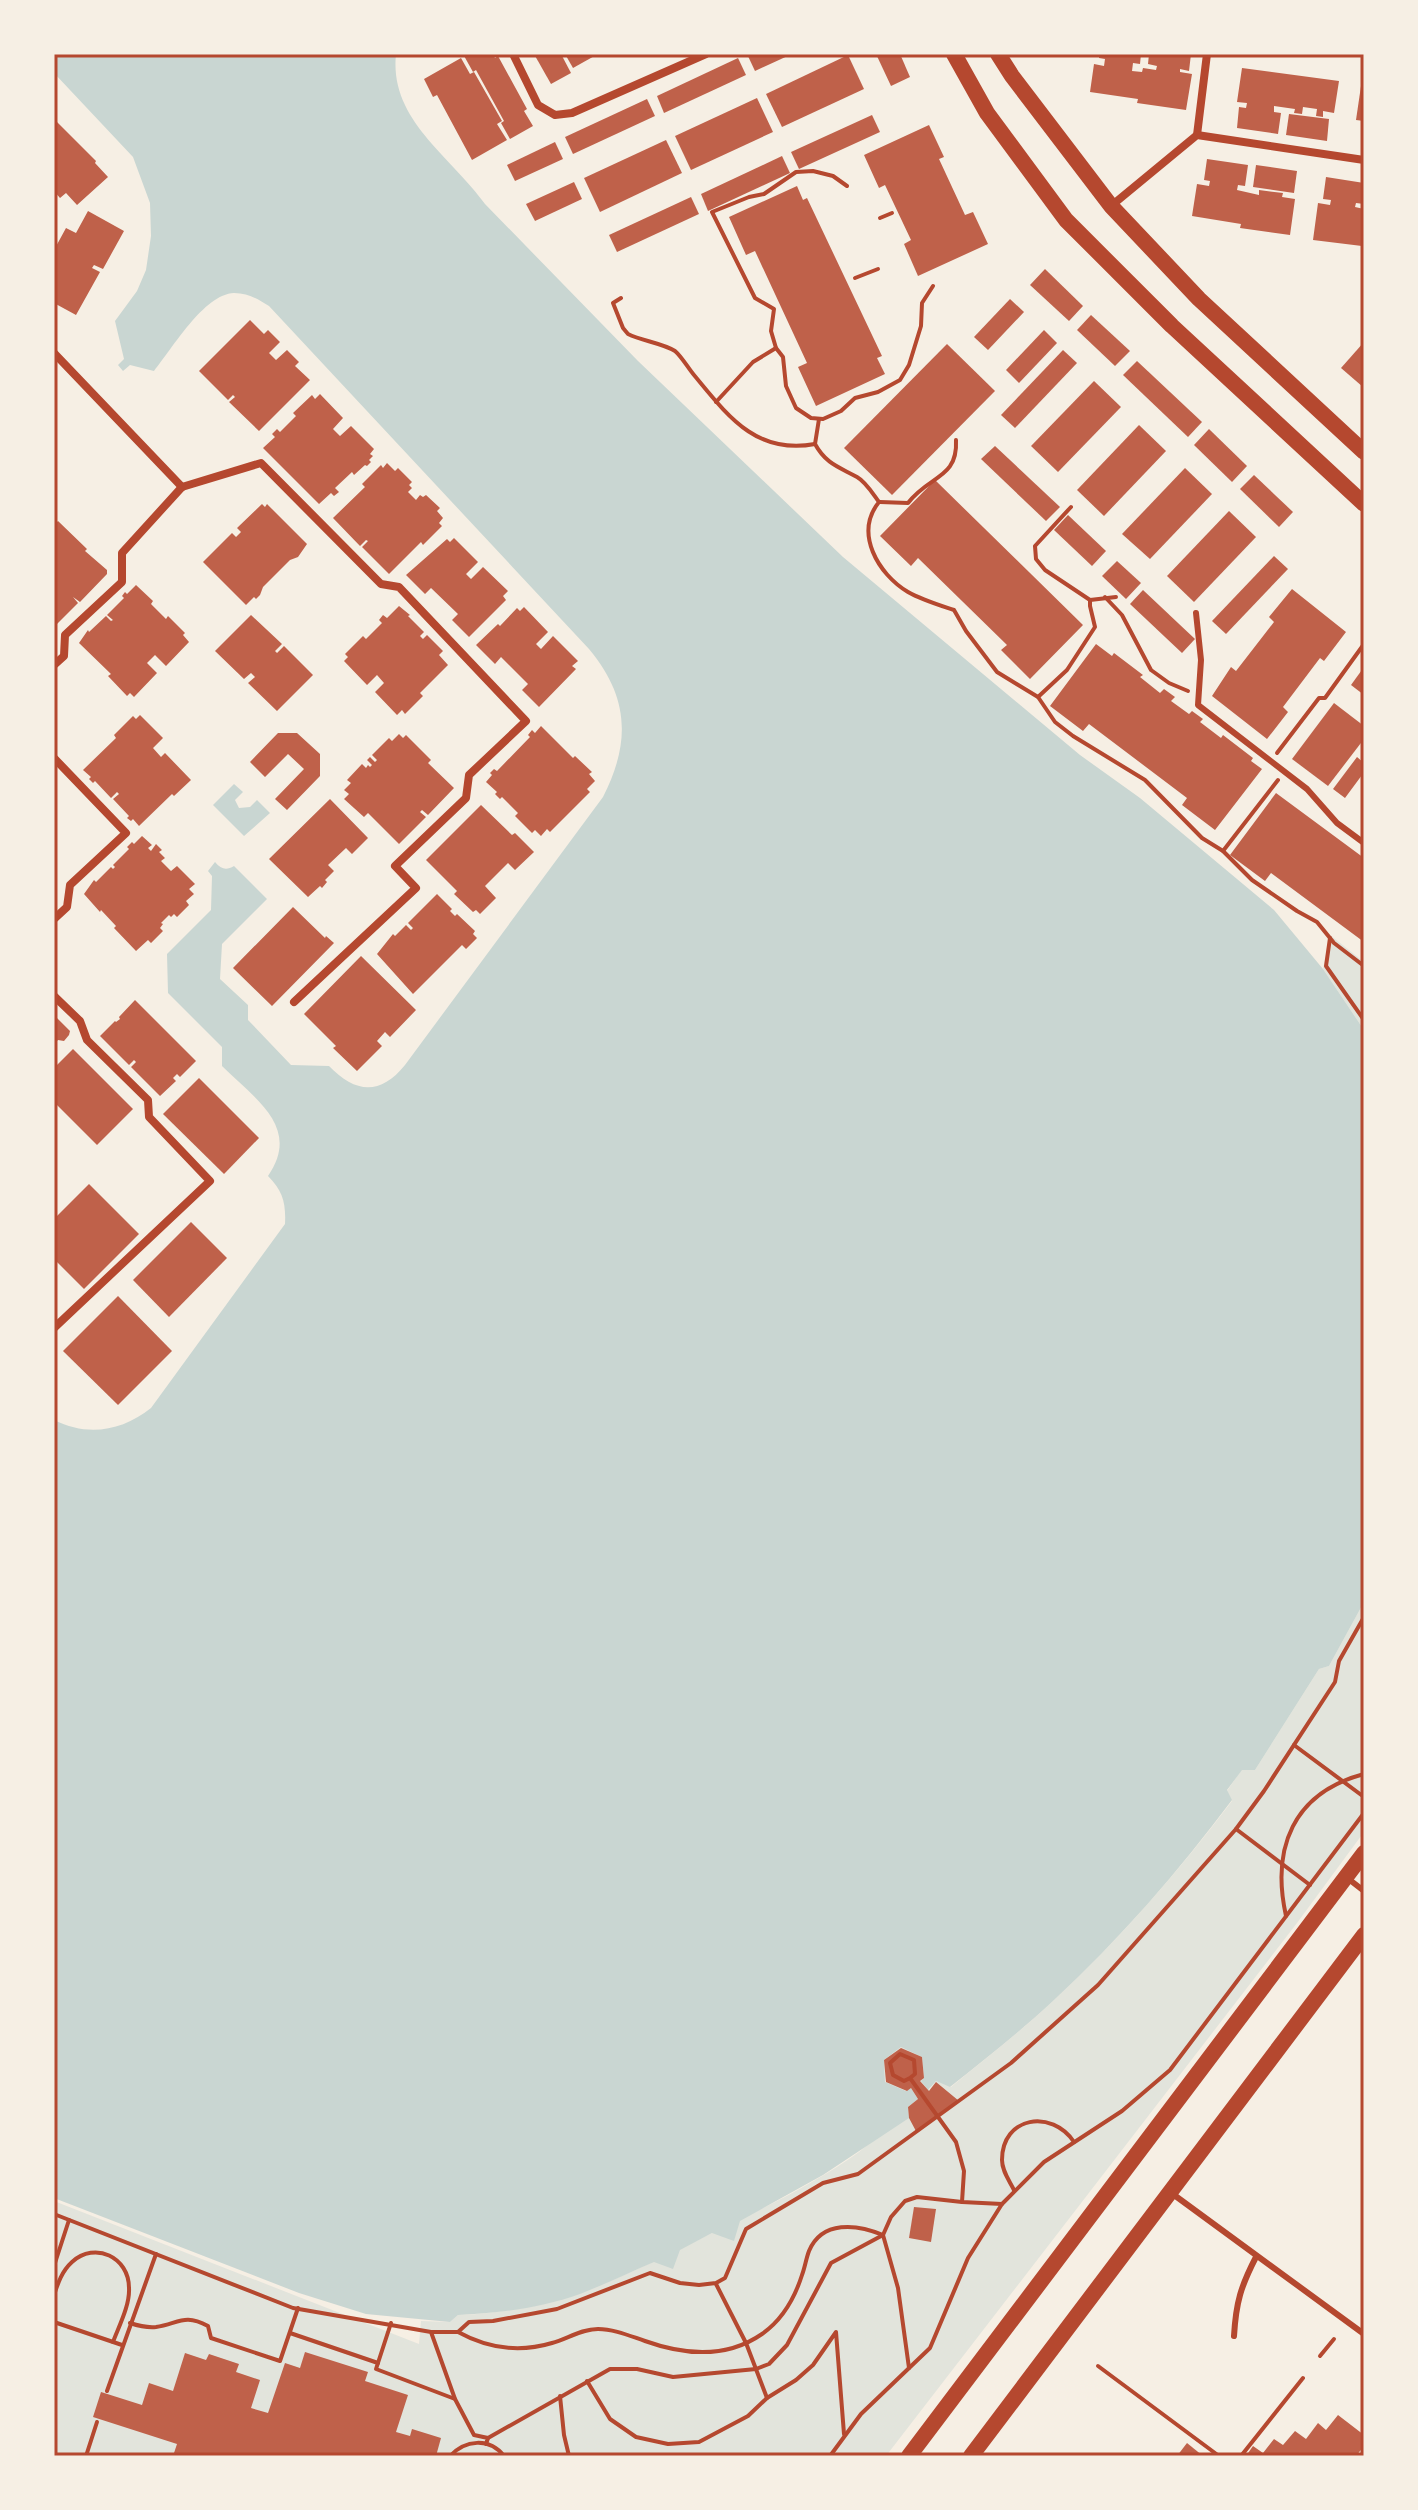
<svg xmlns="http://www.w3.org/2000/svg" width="1418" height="2510" font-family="'Varela Round',sans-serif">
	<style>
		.green { fill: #e2e4dc }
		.water { fill: #c9d6d2 }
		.building { fill: #bf614a }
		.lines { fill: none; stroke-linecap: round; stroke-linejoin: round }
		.path { stroke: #b5482f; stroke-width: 4 }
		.service { stroke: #b5482f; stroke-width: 6 }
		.minor { stroke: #b5482f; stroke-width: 8 }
		.secondary { stroke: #b5482f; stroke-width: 16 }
		.neatline { fill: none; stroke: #b5482f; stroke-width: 3 }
	</style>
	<rect width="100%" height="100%" fill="#f6efe4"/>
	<g class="green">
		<path d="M1330,935L1364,962V1030L1323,969Z"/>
		<path d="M1364,1602V1832L1297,1923L886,2456H54V2201L419,2344L421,2321L450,2322L458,2315C558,2311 623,2277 710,2234C761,2209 813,2185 859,2152C880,2136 897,2115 918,2099L911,2089L907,2091L886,2083L884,2060L901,2047L922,2056L924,2078L929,2090L936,2081L951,2087C985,2059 1021,2031 1053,2001C1119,1940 1178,1872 1232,1801L1227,1791L1242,1769L1255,1770L1319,1669L1329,1666Z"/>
	</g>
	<g class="water">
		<path d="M54,54H396C389,120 451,156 485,204L638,361L843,557L1080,755L1140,798L1274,910L1323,969L1364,1030V1602L1329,1666L1319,1669L1255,1770H1242L1227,1790L1232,1800C1178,1872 1119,1940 1053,2001C1021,2031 985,2059 950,2087L936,2081L928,2090L921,2081L924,2078L922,2057L901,2047L884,2060L885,2082L906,2091L911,2088L918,2099L908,2107L909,2118L823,2175L740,2221L734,2241L712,2233L680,2250L673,2269L654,2262C629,2273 605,2284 580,2294C541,2308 499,2313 458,2315L450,2322L366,2314L299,2293L54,2198V1420C88,1437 122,1431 151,1408L285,1224C286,1203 283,1191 268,1176C302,1127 254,1098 222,1066V1047L168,993L167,954L211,910L212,876L208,871L215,862C221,869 226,871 234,866L267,899L222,944L220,979L248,1005V1020L291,1065L329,1066C355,1093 380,1096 405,1065L603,797C631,742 629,697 589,649L269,306C258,299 248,293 234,293C204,294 172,349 154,371L130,365L123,371L118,365L124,359L115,321L137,291L146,270L151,236L150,203L133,157L54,73Z"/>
		<path d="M234,784L243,792L235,800L239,808L250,807L257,800L270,813L244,836L213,805Z"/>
	</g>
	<g class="building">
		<path d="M463,54H493L495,58L498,56L527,109L524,111L533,126L510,139L501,123L504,121L476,70L473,72Z"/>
		<path d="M534,54H561L571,73L551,84Z"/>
		<path d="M565,54H598L573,68Z"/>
		<path d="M747,54H792L755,71Z"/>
		<path d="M876,54H900L910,77L891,86Z"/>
		<path d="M1099,54H1141L1140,64L1133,63L1132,71L1142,72L1143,68L1156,70L1157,66L1148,64L1149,54H1191L1189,71L1180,69V72L1192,74L1186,110L1137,103L1138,99L1090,92L1094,64L1104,66L1105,59L1099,58Z"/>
		<path d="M848,55L864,89L782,127L766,94Z"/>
		<path d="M461,58L470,74L474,72L502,121L497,124L507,140L472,160L437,95L433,97L424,79Z"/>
		<path d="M738,58L746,75L664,113L657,96Z"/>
		<path d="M1242,68L1339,81L1334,113L1323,111V117L1316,116L1317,109L1303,107L1302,114L1294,113L1295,109L1274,106V112L1281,113L1278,134L1237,128L1239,107L1246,108L1247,103L1237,102Z"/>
		<path d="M1361,86L1364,87V121L1356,120Z"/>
		<path d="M757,98L773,132L691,170L675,136Z"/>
		<path d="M647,99L655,116L573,154L565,137Z"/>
		<path d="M1289,114L1329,119L1327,141L1286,135Z"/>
		<path d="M872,115L880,132L799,169L791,152Z"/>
		<path d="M54,119L96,161L95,163L108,177L77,205L66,193L60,198L54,191Z"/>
		<path d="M929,125L944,157L939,159L965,215L973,212L988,244L918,276L904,244L911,240L885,185L879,188L864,155Z"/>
		<path d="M666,140L682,173L600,212L584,178Z"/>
		<path d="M555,142L563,159L515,181L507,165Z"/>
		<path d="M782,156L790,173L708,211L701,194Z"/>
		<path d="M1207,159L1248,165L1245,186L1238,185L1237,190L1259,195V190L1283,193L1282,197L1295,199L1290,235L1240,228L1241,224L1192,216L1197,184L1209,186L1210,181L1204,180Z"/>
		<path d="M1256,165L1297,171L1294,193L1253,187Z"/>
		<path d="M1326,177L1364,183V204L1356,203L1355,207L1364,209V242L1362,246L1313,240L1318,203L1330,205L1331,200L1323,199Z"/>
		<path d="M574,182L582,199L535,221L526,204Z"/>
		<path d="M797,186L803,200L807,198L882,356L877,358L885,374L816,406L798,367L807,363L755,251L746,255L729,217Z"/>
		<path d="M691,197L699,214L617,252L609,235Z"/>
		<path d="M88,211L124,231L103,269L94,265L92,268L100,272L76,315L54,303V250L66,228L76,233Z"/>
		<path d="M1045,269L1083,306L1069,321L1030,285Z"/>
		<path d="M1010,299L1024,312L988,350L974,337Z"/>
		<path d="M1091,315L1130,351L1115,366L1077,330Z"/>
		<path d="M250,320L264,334L268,330L280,342L269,353L276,360L287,350L299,362L295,366L310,380L259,431L229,402L235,397L233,395L228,400L199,371Z"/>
		<path d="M1044,330L1057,343L1019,383L1006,370Z"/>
		<path d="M1364,342V386L1363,387L1341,368Z"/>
		<path d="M947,344L995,391L892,495L844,448Z"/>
		<path d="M1063,350L1077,363L1015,428L1001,415Z"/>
		<path d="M1137,361L1202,422L1188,437L1123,375Z"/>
		<path d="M1094,381L1121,407L1058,472L1031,446Z"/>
		<path d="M320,394L343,418L333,429L340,436L351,426L374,449L370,454L373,456L369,460L371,462L367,466L365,465L354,475L352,472L335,488L339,492L334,496L331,493L319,504L263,448L275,437L272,434L277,429L280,432L296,416L293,413L312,395L315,399Z"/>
		<path d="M1139,425L1166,451L1104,516L1077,490Z"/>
		<path d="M1209,429L1247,466L1232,482L1194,445Z"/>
		<path d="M995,446L1060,507L1046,521L981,459Z"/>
		<path d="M387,463L395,471L398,468L412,482L409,485L412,488L408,492L416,500L420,495L423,497L426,495L440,508L437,511L443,518L439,523L442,526L423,545L421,542L389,574L362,547L368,541L366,540L360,546L333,518L365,487L362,484L381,465L383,468Z"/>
		<path d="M1185,468L1212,494L1150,559L1122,534Z"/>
		<path d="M1254,475L1293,512L1279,527L1240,489Z"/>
		<path d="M935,480L1083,625L1030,679L1001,650L1007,645L918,558L911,566L880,536Z"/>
		<path d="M262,504L265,507L267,504L307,544L298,557L290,560L263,587L260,595L256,599L254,597L246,605L203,562L232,533L236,537L241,532L237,528Z"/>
		<path d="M1229,511L1256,537L1194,602L1167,576Z"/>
		<path d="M1068,515L1106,551L1092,566L1054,530Z"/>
		<path d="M58,521L87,549L85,551L107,570V574L80,602L73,597L78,603L54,627V522L55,524Z"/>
		<path d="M454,538L478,562L466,574L471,579L483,567L508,591L503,596L506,600L469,637L452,620L458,614L431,588L425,594L406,575L447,539L450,542Z"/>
		<path d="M1274,556L1288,569L1226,634L1212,621Z"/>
		<path d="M1117,561L1141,583L1126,599L1102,576Z"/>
		<path d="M136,585L153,601L151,604L166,619L168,616L185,633L183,635L189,642L166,666L155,655L147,663L157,673L134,697L130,693L127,696L108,676L111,674L79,643L88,630L89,632L106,616L111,621L113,620L107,615L124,598L122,596L125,592L127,594Z"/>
		<path d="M1292,589L1346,632L1324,661L1320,658L1283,707L1288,712L1267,739L1212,696L1231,667L1236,671L1274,622L1269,617Z"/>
		<path d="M1143,590L1195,639L1182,653L1130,604Z"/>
		<path d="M399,606L410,615L408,616L424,632L420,636L423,639L427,635L443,651L439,655L448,665L420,693L423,696L405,714L402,710L397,715L375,692L384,683L377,675L367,685L344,661L348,657L345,654L363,636L366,639L382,623L379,620L383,615L387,618Z"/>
		<path d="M524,607L548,632L536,644L541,649L553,636L578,661L572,666L576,669L539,707L522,690L528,684L501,657L495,664L476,645L498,624L500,626L517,608L520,611Z"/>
		<path d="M251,615L282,644L275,651L277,653L284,646L313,675L277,711L248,683L255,677L251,673L244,679L215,651Z"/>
		<path d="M1096,644L1112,656L1114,653L1143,675L1140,677L1160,693L1164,689L1175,697L1171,701L1189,714L1192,711L1203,719L1200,722L1221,738L1223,735L1253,758L1251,761L1262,769L1215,830L1182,805L1187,798L1089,724L1083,731L1050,706Z"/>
		<path d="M1364,667V695L1351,685Z"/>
		<path d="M1334,703L1364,726V739L1328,786L1292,759Z"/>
		<path d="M140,715L163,738L153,748L161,757L165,753L191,780L174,796L172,794L139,826L133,819L131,821L127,818L129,816L113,799L119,794L117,792L111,798L95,781L93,783L89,779L91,777L83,770L116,738L114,735L133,716L136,719Z"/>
		<path d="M541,726L573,758L575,756L592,772L589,774L595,781L587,789L590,792L550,832L547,829L541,836L535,830L532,833L515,816L518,813L502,797L500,799L495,794L497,792L486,782L492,775L490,773L494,769L497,771L530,737L528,735L532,730L535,733Z"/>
		<path d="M278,733H297L320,754V776L287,810L275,799L304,769L288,754L265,777L250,762Z"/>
		<path d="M399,734L403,738L406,735L431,760L428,763L454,788L428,815L422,810L420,812L426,817L399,844L368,813L364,817L344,799L349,794L344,790L351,783L347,780L362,764L366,768L368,765L370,767L372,765L367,760L370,757L375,762L377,760L372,755L389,738L392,741Z"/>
		<path d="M1357,757L1364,763V776L1362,775L1345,798L1333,789Z"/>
		<path d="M1276,793L1364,858V942L1271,873L1265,881L1230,855Z"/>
		<path d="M330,799L368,838L352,854L346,848L328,865L334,871L325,880L327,882L322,888L320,886L308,897L269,859Z"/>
		<path d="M481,805L512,835L515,833L534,852L515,870L508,863L485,886L496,898L480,914L476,910L473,912L454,894L457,891L426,860Z"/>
		<path d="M142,836L152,845L148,848L151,851L156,844L162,850L159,852L165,858L161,861L171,871L177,866L195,884L189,889L194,894L186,901L189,905L177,917L174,914L171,917L169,915L161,923L163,924L160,928L163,931L151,943L148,940L136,951L114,928L116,926L101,910L100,912L84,894L94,880L96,882L111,867L113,869L115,867L113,865L129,849L127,847L132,842L134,844Z"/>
		<path d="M437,894L452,909L450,911L455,916L457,914L475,931L473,934L477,938L466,949L462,945L413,994L377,954L393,934L395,936L406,925L411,930L413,928L408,923Z"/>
		<path d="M293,907L325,938L326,936L334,943L272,1006L233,968Z"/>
		<path d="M361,956L416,1010L390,1037L385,1032L377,1041L382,1046L357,1071L333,1048L336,1046L304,1014Z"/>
		<path d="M135,1000L196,1061L180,1077L177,1074L173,1078L176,1081L160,1096L131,1067L136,1062L134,1060L129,1065L100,1036L115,1021L116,1022L120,1019L119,1017Z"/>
		<path d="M54,1015L70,1031L69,1035L64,1041L58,1040L54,1044Z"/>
		<path d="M73,1049L133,1109L97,1145L54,1102V1068Z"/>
		<path d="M199,1078L259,1138L224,1174L163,1114Z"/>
		<path d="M89,1184L139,1234L84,1289L54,1259V1219Z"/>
		<path d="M191,1222L227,1258L169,1317L133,1280Z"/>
		<path d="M118,1296L172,1351L118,1405L63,1351Z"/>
		<path d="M901,2048L922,2057L924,2078L920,2081L929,2091L936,2082L959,2101L917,2133L909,2118L908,2107L918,2099L911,2088L907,2091L886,2082L884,2060Z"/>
		<path d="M914,2207L936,2209L931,2242L909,2238Z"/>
		<path d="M305,2352L368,2372L365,2381L408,2395L396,2432L410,2436L412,2429L441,2438L436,2456H173L177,2444L93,2417L101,2392L142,2405L149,2383L173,2391L185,2353L206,2360L209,2354L239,2364L236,2372L260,2380L251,2408L268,2413L285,2363L300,2368Z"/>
		<path d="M1338,2415L1364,2435V2446L1356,2456H1246L1253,2446L1263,2453L1274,2439L1283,2445L1295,2431L1306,2439L1318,2423L1326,2430Z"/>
		<path d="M1187,2443L1203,2456H1177Z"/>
	</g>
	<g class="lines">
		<g class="path">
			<path d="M847,186L833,176L813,171L796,172L764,194L749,197L712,212L755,298L774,309L771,331L776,348L783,357L786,386L796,408L811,418L823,419L841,411L855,398L878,392L900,380L909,365L921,326L922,303L933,286"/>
			<path d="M880,218L892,213"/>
			<path d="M855,278L878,269"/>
			<path d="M621,298L613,303L623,328L628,334C642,341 662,343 675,351C682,357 688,368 694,375C728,416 756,455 815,444C826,464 839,467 857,477C866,482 873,494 879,502C854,533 878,574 908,592C922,600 939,605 954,610L966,631L997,672L1038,697L1055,722L1073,736L1145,780L1202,838L1223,851L1252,880L1297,911L1317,922L1334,943L1364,966"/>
			<path d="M716,402L753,362L776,348"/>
			<path d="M815,444L819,419"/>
			<path d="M880,502L908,503C929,475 958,479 956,440"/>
			<path d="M1105,597L1122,615L1151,670L1169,683L1188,691"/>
			<path d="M1090,600L1116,597"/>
			<path d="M1038,697L1067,670L1095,627L1090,606V600L1045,570L1036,559L1035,546L1071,507"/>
			<path d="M1277,753L1319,698H1325L1364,644"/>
			<path d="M1223,851L1278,780"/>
			<path d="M1330,938L1326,966L1364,1020"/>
			<path d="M1294,1745L1364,1797"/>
			<path d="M1236,1829L1310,1885"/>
			<path d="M1286,1916C1271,1848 1293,1793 1364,1774"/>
			<path d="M910,2078L904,2081L893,2075L890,2063L900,2054L914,2060L915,2074L910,2078L956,2142L964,2171L962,2202"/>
			<path d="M1014,2190C1009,2180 1002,2171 1002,2160C1002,2116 1052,2109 1074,2142"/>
			<path d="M54,2214L293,2308L431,2332L455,2399L474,2435L488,2438L486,2444"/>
			<path d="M54,2266L69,2220"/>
			<path d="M716,2284L746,2343L767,2398"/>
			<path d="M54,2295C58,2283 62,2271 72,2262C95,2241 129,2257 129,2288C130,2305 119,2326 113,2342"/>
			<path d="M54,2322L122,2345"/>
			<path d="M130,2323C139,2326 146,2328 156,2327C178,2324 184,2313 208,2326L211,2338L280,2361L298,2308"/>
			<path d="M391,2323L376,2369L455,2399"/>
			<path d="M431,2332H458L469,2322L493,2321L557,2309L650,2273L680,2283L699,2285L716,2283L725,2278L746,2229L823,2183L858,2174L1011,2063L1098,1985L1236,1829L1264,1791L1335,1682L1339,1661L1364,1617"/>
			<path d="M458,2332C487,2348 519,2353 552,2343C567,2339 581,2329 598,2329C614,2329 630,2336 645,2341C684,2355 726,2359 762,2334C782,2320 795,2297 802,2275C805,2267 806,2259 809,2251C822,2220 857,2224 883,2235L898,2288L909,2368"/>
			<path d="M290,2333L378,2363"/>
			<path d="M1320,2356L1334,2339"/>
			<path d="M1098,2366L1219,2456"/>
			<path d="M587,2381L610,2419L636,2437L668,2444L699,2442L748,2416L767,2398L796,2380L813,2365L836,2332L844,2434"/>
			<path d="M107,2391L156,2254"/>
			<path d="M560,2396L564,2435L569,2456"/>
			<path d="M488,2438L610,2369H637L673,2377L756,2369L769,2364L787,2345L831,2263L883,2235L891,2217L905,2201L917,2197L962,2202L1002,2204"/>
			<path d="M86,2456L97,2422"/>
			<path d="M450,2456C465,2440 489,2437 504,2456"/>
			<path d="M830,2456L861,2414L930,2348L968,2258L1002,2204L1044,2162L1122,2111L1170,2070L1364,1813"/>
			<path d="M1241,2456L1303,2378"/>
		</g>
		<g class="service">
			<path d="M1196,613L1201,660L1198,705L1307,789L1337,823L1364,843"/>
			<path d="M1346,1877L1364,1891"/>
			<path d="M1170,2192L1364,2334"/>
			<path d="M1234,2336C1236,2302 1241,2286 1256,2257"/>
		</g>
		<g class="minor">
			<path d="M513,54L538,105L555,115L572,113L706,54"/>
			<path d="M1197,135L1207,54"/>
			<path d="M1111,206L1197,135L1364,160"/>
			<path d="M54,353L182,487"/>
			<path d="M182,487L261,463L381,584L399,587L526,721L469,775L466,798L395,866L416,888L294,1002"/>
			<path d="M54,665L64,656L65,635L122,582V553L182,487"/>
			<path d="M54,758L126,833L70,885L67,907L54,919"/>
			<path d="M54,996L80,1021L87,1040L148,1100L149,1117L210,1181L54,1328"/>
		</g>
		<g class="secondary">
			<path d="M954,54L987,113L1066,220L1172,326L1364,504"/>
			<path d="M998,54L1012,76L1111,206L1199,299L1364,452"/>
			<path d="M909,2456L1364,1853"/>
			<path d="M971,2456L1364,1935"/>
		</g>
	</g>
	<rect width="1418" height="2510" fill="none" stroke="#f6efe4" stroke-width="112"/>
	<rect x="56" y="56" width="1306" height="2398" class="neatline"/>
</svg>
